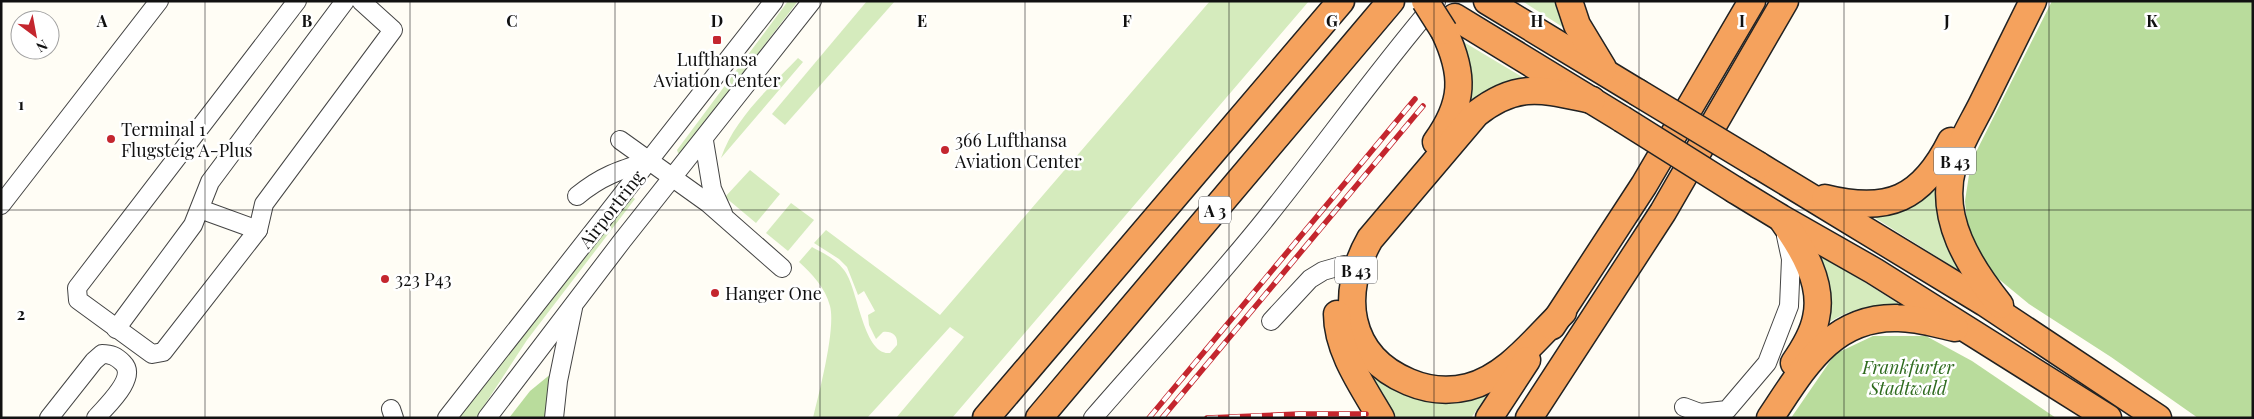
<svg xmlns="http://www.w3.org/2000/svg" width="2254" height="419" font-family="'Playfair Display',serif">
	<style>
		.green { fill: #d5ebbd }
		.forest { fill: #b9dc9c }
		.lines { fill: none; stroke-linecap: round; stroke-linejoin: round }
		.minor-casing { stroke: #444; stroke-width: 20 }
		.highway-casing { stroke: #222; stroke-width: 29 }
		.minor { stroke: #fff; stroke-width: 18 }
		.highway { stroke: #f5a25d; stroke-width: 26 }
		.rail-casing { stroke: #c4262e; stroke-width: 5.5 }
		.rail { stroke: #fff; stroke-width: 4; stroke-dasharray: 11; stroke-linecap: butt }
		.highway-bridge-casing { stroke: #222; stroke-width: 29; stroke-linecap: butt }
		.highway-bridge { stroke: #f5a25d; stroke-width: 26 }
		.grid { fill: none; stroke: #111; stroke-width: 1; stroke-opacity: 0.55 }
		.poi-dot { fill: #c4262e; stroke: #fff; stroke-width: 2 }
		.labels { text-anchor: middle; dominant-baseline: central; stroke-width: 5; stroke-linejoin: round; paint-order: stroke }
		.shield { fill: #fff; stroke: #585858; stroke-width: 1 }
		.shield-label { font-size: 16px; font-weight: bold; fill: #111 }
		.poi-label { font-size: 18px; fill: #111; stroke: #fff; text-anchor: start }
		.street-label { font-size: 18px; fill: #111; stroke: #fff }
		.park-label { font-size: 18px; font-style: italic; fill: #2f6b1f; stroke: #fff }
		.grid-label { font-size: 16px; text-anchor: middle; font-weight: bold; fill: #111; stroke: #fff; stroke-width: 5; stroke-linejoin: round; paint-order: stroke }
	</style>
	<rect width="100%" height="100%" fill="#fffdf5"/>
	<g class="green">
		<path d="M788,1H798L681,154L678,153L677,150Z"/>
		<path d="M867,1H895L785,125L772,114Z"/>
		<path d="M1210,1H1309L952,418H896L964,337L950,327L867,418H813C819,393 836,329 830,306C825,287 812,274 799,262L812,247C823,253 836,259 844,270C858,287 863,356 890,353L897,345C898,336 893,331 883,332L876,339L869,325L868,315L875,311L864,291L858,295L847,267L839,259L814,243L826,230L940,315Z"/>
		<path d="M1522,1H1562L1572,33Z"/>
		<path d="M1462,41L1529,81L1467,107Z"/>
		<path d="M798,58L803,62L721,158C734,119 770,87 798,58Z"/>
		<path d="M750,170L780,194L756,223L725,197Z"/>
		<path d="M1940,176L1969,277L1872,216Z"/>
		<path d="M630,195L635,199L527,340L476,418H455Z"/>
		<path d="M791,203L814,220L788,251L766,233Z"/>
		<path d="M1812,249L1899,304C1869,305 1849,309 1823,326Z"/>
		<path d="M1356,346L1374,369L1492,388L1471,418H1392Z"/>
	</g>
	<g class="forest">
		<path d="M2052,1H2253V418H2198L2111,357L2029,304L1995,276L1977,250L1967,225L1965,201L1971,162Z"/>
		<path d="M1873,336H1926L1972,361L2056,418H1791L1835,354Z"/>
		<path d="M552,373L546,418H509L530,391Z"/>
	</g>
	<g class="lines">
		<g class="minor-casing">
			<g id="minor">
				<path d="M297,1L77,288L78,300L152,354L163,352L258,230L264,204L393,30L361,1"/>
				<path d="M620,140L708,203L782,268"/>
				<path d="M704,141L712,189L723,213"/>
				<path d="M577,196C601,176 620,170 649,161"/>
				<path d="M1,205L159,1"/>
				<path d="M200,209L258,230"/>
				<path d="M1271,321L1310,279L1323,271L1344,265"/>
				<path d="M116,329L193,225L210,182L345,1"/>
				<path d="M1684,407L1700,413L1727,410L1767,363L1789,306L1791,259L1786,236"/>
				<path d="M391,409L394,418"/>
				<path d="M49,418L94,361L102,354C111,354 116,356 123,363C138,378 106,406 96,418"/>
				<path d="M447,418L774,1"/>
				<path d="M487,418L622,241L812,1"/>
				<path d="M554,418L558,381L573,308"/>
				<path d="M1093,418C1151,351 1212,286 1267,217C1324,146 1377,71 1436,2"/>
			</g>
		</g>
		<g class="highway-casing">
			<g id="highway">
				<path d="M1487,1L1637,92"/>
				<path d="M1569,1L1577,25L1603,68"/>
				<path d="M1455,17L1622,119"/>
				<path d="M1436,142C1464,103 1465,75 1444,31"/>
				<path d="M1758,165L1985,303L2158,418"/>
				<path d="M1735,190L1781,218L1874,271L2108,418"/>
				<path d="M1825,198C1888,214 1922,199 1951,141"/>
				<path d="M1783,221C1802,248 1824,283 1816,318C1813,334 1803,350 1794,363"/>
				<path d="M2000,305C1969,266 1938,218 1953,166C1959,144 1972,124 1982,104C1999,70 2016,35 2033,1"/>
				<path d="M1563,312C1535,339 1507,377 1468,387C1448,392 1428,390 1409,382C1346,356 1339,293 1370,239L1476,114C1518,81 1543,90 1592,100"/>
				<path d="M1337,314C1337,351 1363,387 1381,418"/>
				<path d="M1552,326L1644,185L1752,1"/>
				<path d="M986,418L1341,1"/>
				<path d="M1039,418L1391,1"/>
				<path d="M1489,418L1527,360"/>
				<path d="M1529,418L1663,212L1785,1"/>
				<path d="M1770,418C1803,369 1831,316 1898,318C1917,318 1936,324 1955,328"/>
			</g>
		</g>
		<use href="#minor" class="minor"/>
		<use href="#highway" class="highway"/>
		<g class="rail-casing">
			<g id="rail">
				<path d="M1149,418L1415,99"/>
				<path d="M1162,418L1423,106"/>
				<path d="M1207,418L1299,414H1366"/>
			</g>
		</g>
		<use href="#rail" class="rail"/>
		<g class="highway-bridge-casing">
			<g id="highway-bridge">
				<path d="M1425,1L1444,31"/>
				<path d="M1637,92L1758,165"/>
				<path d="M1622,119L1735,190"/>
			</g>
		</g>
		<use href="#highway-bridge" class="highway-bridge"/>
	</g>
	<path class="grid" d="M205,1V418M410,1V418M615,1V418M820,1V418M1025,1V418M1229,1V418M1434,1V418M1639,1V418M1844,1V418M2049,1V418M1,210H2253"/>
	<g class="poi-dot">
		<rect x="712" y="35" width="10" height="10" rx="2.5"/>
		<circle cx="111" cy="139" r="5"/>
		<circle cx="945" cy="150" r="5"/>
		<circle cx="385" cy="279" r="5"/>
		<circle cx="715" cy="293" r="5"/>
	</g>
	<g class="labels">
		<g class="shield">
			<rect x="1934" y="147.5" width="42" height="27" rx="4"/>
			<rect x="1199" y="196.5" width="32" height="27" rx="4"/>
			<rect x="1335" y="256.5" width="42" height="27" rx="4"/>
		</g>
		<g class="shield-label">
			<text x="1955" y="161">B 43</text>
			<text x="1215" y="210">A 3</text>
			<text x="1356" y="270">B 43</text>
		</g>
		<g class="poi-label">
			<text x="717" y="59" text-anchor="middle">Lufthansa<tspan x="717" dy="21">Aviation Center</tspan></text>
			<text x="121" y="129">Terminal 1<tspan x="121" dy="21">Flugsteig A-Plus</tspan></text>
			<text x="955" y="140">366 Lufthansa<tspan x="955" dy="21">Aviation Center</tspan></text>
			<text x="395" y="279">323 P43</text>
			<text x="725" y="293">Hanger One</text>
		</g>
		<g class="street-label">
			<text transform="translate(611 209) rotate(-52)">Airportring</text>
		</g>
		<g class="park-label">
			<text x="1908" y="367">Frankfurter<tspan x="1908" dy="21">Stadtwald</tspan></text>
		</g>
	</g>
	<g class="grid-label">
		<text x="102" y="27">A</text>
		<text x="307" y="27">B</text>
		<text x="512" y="27">C</text>
		<text x="717" y="27">D</text>
		<text x="922" y="27">E</text>
		<text x="1127" y="27">F</text>
		<text x="1332" y="27">G</text>
		<text x="1537" y="27">H</text>
		<text x="1742" y="27">I</text>
		<text x="1947" y="27">J</text>
		<text x="2152" y="27">K</text>
		<text x="21" y="110">1</text>
		<text x="21" y="320">2</text>
	</g>
	<rect width="2254" height="419" fill="none" stroke="#111111" stroke-width="5"/>
	<g transform="translate(35 35) rotate(148)"><circle r="24" fill="#ffffff" stroke="#a0a0a0"/>
	<path d="M0-4L9 19L0 12L-9 19Z" fill="#c4262e"/>
	<text y="-8" font-size="14" font-weight="bold" text-anchor="middle" fill="#111111">N</text>
	</g>
</svg>
